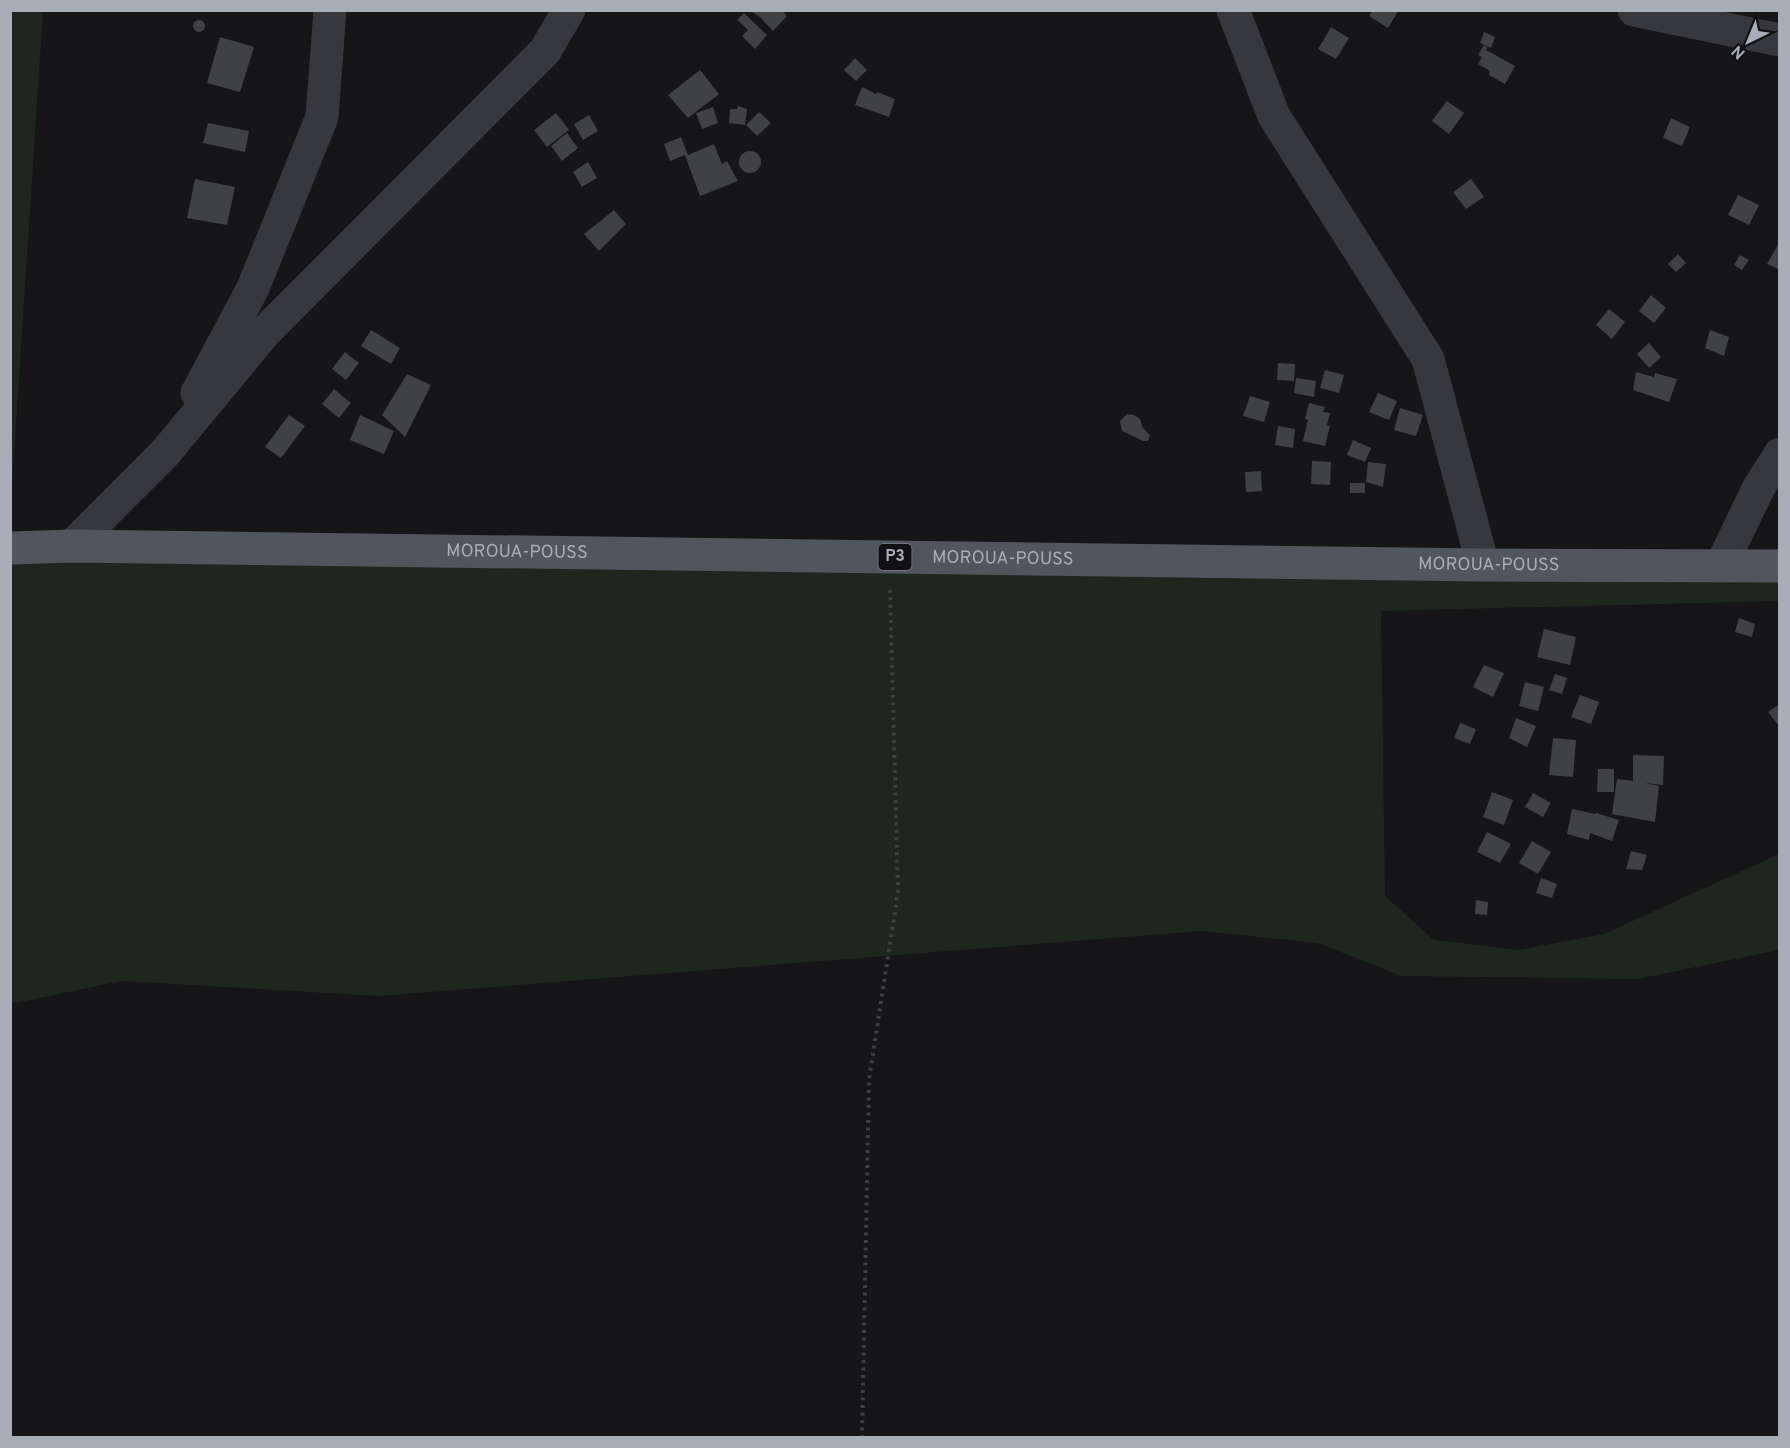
<svg xmlns="http://www.w3.org/2000/svg" width="1790" height="1448" font-family="Overpass,sans-serif">
	<style>
		.green { fill: #1e261f }
		.building { fill: #404145 }
		.lines { fill: none; stroke-linecap: round; stroke-linejoin: round }
		.path { stroke: #3d3f44; stroke-width: 4; stroke-dasharray: 3 4.5; stroke-linecap: butt }
		.minor { stroke: #37383d; stroke-width: 33 }
		.major { stroke: #53555c; stroke-width: 33 }
		.labels { text-anchor: middle; dominant-baseline: central; stroke-width: 4.5; stroke-linejoin: round; paint-order: stroke }
		.shield { fill: #111113; stroke: #7b7e86; stroke-width: 1.5 }
		.shield-label { font-size: 16px; font-weight: bold; fill: #a8adb8 }
		.street-label { font-size: 18px; fill: #a8adb8; stroke: #111113 }
	</style>
	<rect width="100%" height="100%" fill="#161618"/>
	<g class="green">
		<path d="M11,10L43,11L11,501L10,11Z"/>
		<path d="M10,548L1779,566V601L1381,611L1385,896L1434,940L1519,950L1604,934L1779,854V950L1638,979L1401,976L1318,943L1201,931L379,996L121,981L11,1004Z"/>
	</g>
	<g class="building">
		<path d="M749,10H782L787,16L773,31L760,17Z"/>
		<path d="M1373,10H1399L1388,28L1369,16Z"/>
		<path d="M744,13L767,35L755,49L742,36L748,30L737,20Z"/>
		<circle cx="199" cy="26" r="6"/>
		<path d="M1331,27L1349,38L1336,59L1318,49Z"/>
		<path d="M1484,32L1495,37L1491,48L1480,43Z"/>
		<path d="M220,37L254,47L240,92L207,83Z"/>
		<path d="M1484,45L1487,47L1486,50L1515,66L1505,84L1489,75L1490,71L1478,64L1482,57L1478,55Z"/>
		<path d="M855,58L867,70L856,81L844,70Z"/>
		<path d="M700,70L719,94L688,118L668,95Z"/>
		<path d="M862,87L876,94L877,92L895,99L889,117L855,105Z"/>
		<path d="M1447,101L1464,113L1449,134L1432,121Z"/>
		<path d="M738,106L747,109L745,125L729,123L730,109H737Z"/>
		<path d="M713,107L718,123L702,129L696,113Z"/>
		<path d="M759,112L771,123L757,136L746,125Z"/>
		<path d="M556,113L569,130L547,147L534,130Z"/>
		<path d="M589,115L598,131L583,140L574,124Z"/>
		<path d="M1671,118L1690,127L1682,146L1663,138Z"/>
		<path d="M208,123L249,131L245,152L203,143Z"/>
		<path d="M567,133L578,148L562,161L551,146Z"/>
		<path d="M681,137L688,155L714,144L722,164L727,161L738,181L700,196L685,155L670,161L664,144Z"/>
		<circle cx="750" cy="162" r="11"/>
		<path d="M588,162L597,178L582,187L573,172Z"/>
		<path d="M195,179L235,187L227,225L187,218Z"/>
		<path d="M1471,179L1484,197L1466,209L1453,192Z"/>
		<path d="M1738,195L1759,205L1749,225L1728,215Z"/>
		<path d="M614,210L626,224L599,251L584,234Z"/>
		<path d="M1780,241V270L1767,264Z"/>
		<path d="M1678,254L1686,263L1676,272L1668,264Z"/>
		<path d="M1740,255L1749,260L1742,270L1734,265Z"/>
		<path d="M1651,295L1666,308L1654,323L1639,311Z"/>
		<path d="M1609,309L1625,322L1612,339L1596,325Z"/>
		<path d="M371,330L400,348L391,364L361,346Z"/>
		<path d="M1710,330L1729,337L1724,356L1705,348Z"/>
		<path d="M1649,343L1661,357L1649,368L1637,354Z"/>
		<path d="M345,352L359,363L346,380L332,369Z"/>
		<path d="M1278,363L1295,364L1294,381L1277,380Z"/>
		<path d="M1325,370L1344,375L1339,393L1320,388Z"/>
		<path d="M1636,372L1654,377L1655,373L1677,379L1669,402L1633,390Z"/>
		<path d="M407,374L431,385L405,437L382,415Z"/>
		<path d="M1296,378L1316,381L1314,397L1294,393Z"/>
		<path d="M334,389L351,403L339,418L322,404Z"/>
		<path d="M1378,393L1397,401L1389,420L1369,412Z"/>
		<path d="M1250,396L1270,402L1264,422L1243,416Z"/>
		<path d="M1309,403L1325,407L1323,412L1330,413L1327,425L1330,426L1325,446L1303,441L1308,420L1305,419Z"/>
		<path d="M1400,408L1423,415L1416,436L1394,430Z"/>
		<path d="M1127,414L1134,415L1140,419L1143,428L1150,435L1148,441H1143L1122,431L1120,421Z"/>
		<path d="M289,415L305,426L281,458L265,447Z"/>
		<path d="M360,415L394,431L384,454L350,440Z"/>
		<path d="M1278,426L1295,429L1293,448L1275,445Z"/>
		<path d="M1353,440L1371,448L1365,462L1347,455Z"/>
		<path d="M1312,461L1331,462L1330,485L1311,484Z"/>
		<path d="M1368,462L1386,464L1383,487L1366,482Z"/>
		<path d="M1261,471L1262,491L1246,492L1245,472Z"/>
		<rect x="1350" y="483" width="15" height="10"/>
		<path d="M1739,618L1755,624L1752,637L1735,632Z"/>
		<path d="M1544,629L1576,637L1570,665L1537,657Z"/>
		<path d="M1484,665L1504,673L1493,697L1473,687Z"/>
		<path d="M1555,674L1567,678L1562,694L1549,690Z"/>
		<path d="M1525,682L1544,687L1538,711L1519,706Z"/>
		<path d="M1580,695L1599,702L1591,724L1571,717Z"/>
		<path d="M1780,704V722L1777,724L1768,712Z"/>
		<path d="M1516,718L1536,726L1527,747L1509,738Z"/>
		<path d="M1460,723L1476,729L1470,744L1454,738Z"/>
		<path d="M1553,738L1576,740L1573,777L1549,775Z"/>
		<path d="M1633,755L1664,756L1663,785L1645,783L1659,786L1655,822L1612,814L1617,779L1633,781Z"/>
		<path d="M1598,769H1614V792H1597Z"/>
		<path d="M1492,792L1513,800L1504,825L1483,817Z"/>
		<path d="M1533,793L1551,803L1543,817L1525,807Z"/>
		<path d="M1572,809L1595,814L1596,813L1619,820L1612,841L1590,833L1589,840L1567,834Z"/>
		<path d="M1487,832L1511,844L1500,863L1477,852Z"/>
		<path d="M1532,841L1551,852L1538,874L1519,863Z"/>
		<path d="M1631,851L1647,855L1642,870L1626,869Z"/>
		<path d="M1541,878L1557,884L1552,898L1536,893Z"/>
		<path d="M1476,900L1488,902L1487,915L1475,914Z"/>
	</g>
	<g class="lines">
		<path class="path" d="M862,1438L869,1079L898,892L890,589"/>
		<g class="minor">
			<path d="M1233,10L1274,116L1428,359L1483,565"/>
			<path d="M1634,10L1780,40"/>
			<path d="M197,393L253,288L322,117L330,10"/>
			<path d="M72,546L165,453L266,331L545,51L569,10"/>
			<path d="M1721,566L1759,487L1780,454"/>
		</g>
		<path class="major" id="s1" d="M10,548L72,546L1483,565L1780,566"/>
	</g>
	<g class="labels">
		<rect class="shield" x="878.5" y="544" width="33" height="26" rx="4.5"/>
		<g class="shield-label">
			<text x="895" y="557">P3</text>
		</g>
		<g class="street-label">
			<text stroke="none"><textPath href="#s1" startOffset="507">MOROUA-POUSS</textPath></text>
			<text stroke="none"><textPath href="#s1" startOffset="993">MOROUA-POUSS</textPath></text>
			<text stroke="none"><textPath href="#s1" startOffset="1479">MOROUA-POUSS</textPath></text>
		</g>
	</g>
	<rect width="1790" height="1448" fill="none" stroke="#a8adb8" stroke-width="24"/>
	<g transform="translate(1748 42) rotate(223)" stroke="#111113" stroke-width="4.5" paint-order="stroke">
	<path d="M0-4.5L10 22L0 15L-10 22Z" fill="#a8adb8"/>
	<text y="-9" font-size="16" font-weight="bold" text-anchor="middle" fill="#a8adb8">N</text>
	</g>
</svg>
